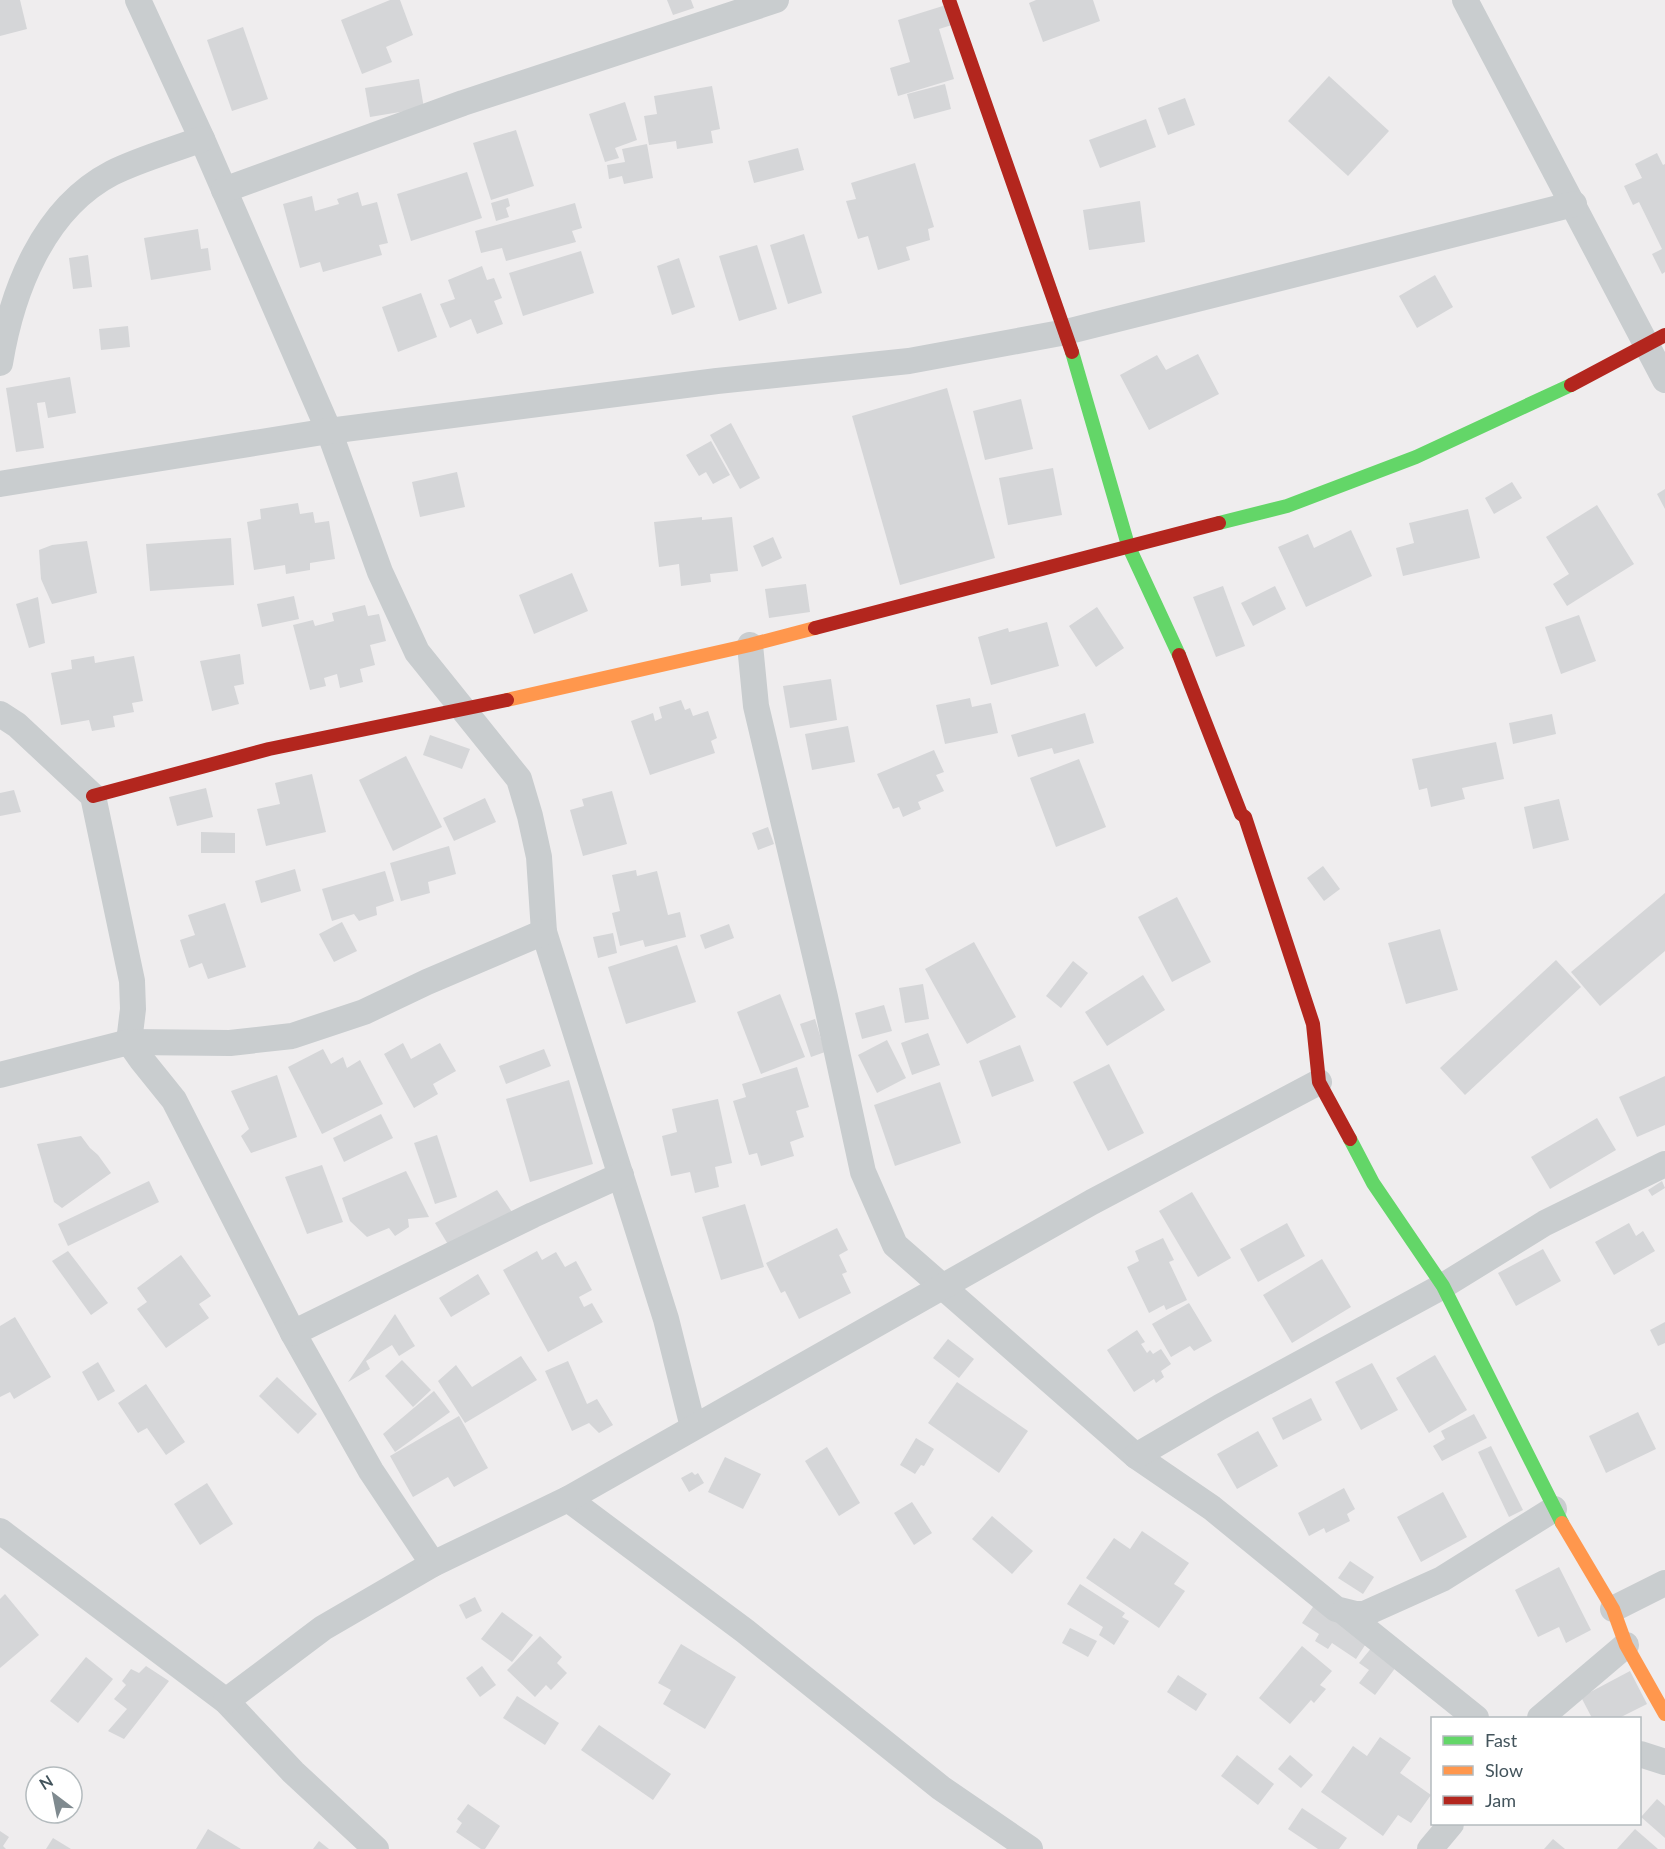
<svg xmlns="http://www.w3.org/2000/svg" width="1665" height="1849" font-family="Lato,sans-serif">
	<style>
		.building { fill: #d5d6d8 }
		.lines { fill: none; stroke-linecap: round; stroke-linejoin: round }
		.street { stroke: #c9cdcf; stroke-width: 26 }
		.fast { stroke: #63d668; stroke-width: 14 }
		.slow { stroke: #ff974d; stroke-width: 14 }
		.jam { stroke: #b3261e; stroke-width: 14 }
	</style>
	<rect width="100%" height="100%" fill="#efedee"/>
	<g class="building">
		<path d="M0,0H20L27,29L0,36Z"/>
		<path d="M390,0H400L413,35L386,47L392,62L362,74L341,20Z"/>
		<path d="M667,0H691L694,8L673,15Z"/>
		<path d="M1036,0H1093L1100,21L1043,42L1029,3Z"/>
		<path d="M946,5L952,25L939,29L954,79L898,96L890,68L910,62L898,20Z"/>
		<path d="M243,27L268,99L232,111L207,40Z"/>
		<path d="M1329,76L1389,131L1348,176L1288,121Z"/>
		<path d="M419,79L424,108L370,117L365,88Z"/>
		<path d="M945,84L951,109L914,119L907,94Z"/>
		<path d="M712,86L720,129L711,131L713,143L677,149L676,141L649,145L644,116L657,114L654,96Z"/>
		<path d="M1185,98L1195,125L1168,135L1158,108Z"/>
		<path d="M625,102L637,140L615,148L619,158L605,162L589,114Z"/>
		<path d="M1146,119L1156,147L1100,168L1089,140Z"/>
		<path d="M516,130L534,186L491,200L473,143Z"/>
		<path d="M647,144L653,178L624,184L622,176L609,179L607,165L625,162L622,149Z"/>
		<path d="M798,148L804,170L754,183L748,161Z"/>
		<path d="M1657,153L1663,165L1665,164V272L1662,274L1652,254L1662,249L1639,202L1633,205L1624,186L1642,178L1635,164Z"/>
		<path d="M915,163L934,227L928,229L930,240L906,247L910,260L878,270L868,236L858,239L846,201L856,199L851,183Z"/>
		<path d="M467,172L482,218L411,241L397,194Z"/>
		<path d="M358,192L362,206L377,202L388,243L379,245L382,255L323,272L320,262L300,268L283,204L312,196L315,211L339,204L337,199Z"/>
		<path d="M508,198L510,206L506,208L509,217L496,221L491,203Z"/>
		<path d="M1140,201L1145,242L1089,250L1083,210Z"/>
		<path d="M575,203L582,228L572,231L576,242L506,261L502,248L481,253L475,231Z"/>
		<path d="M198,229L201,249L208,248L211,270L151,280L144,238Z"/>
		<path d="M804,234L822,293L788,304L770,245Z"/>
		<path d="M757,245L777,309L739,321L719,256Z"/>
		<path d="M581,251L594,293L523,316L509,273Z"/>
		<path d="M88,255L92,287L73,289L69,258Z"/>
		<path d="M679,258L695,307L672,315L657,266Z"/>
		<path d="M482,266L487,280L494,278L502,298L494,301L503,324L477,334L471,319L450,328L440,304L455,299L448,280Z"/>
		<path d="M1435,275L1453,307L1417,328L1399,296Z"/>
		<path d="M421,293L437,337L398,352L382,307Z"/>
		<path d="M128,326L130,347L101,350L99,329Z"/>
		<path d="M1198,354L1219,394L1149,430L1120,375L1157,355L1166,370Z"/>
		<path d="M70,377L76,413L48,418L45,402L37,403L44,448L16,452L6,388Z"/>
		<path d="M947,388L995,558L900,585L852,416Z"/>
		<path d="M1021,399L1033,449L985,460L973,411Z"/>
		<path d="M731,423L760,478L740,489L710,435Z"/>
		<path d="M711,441L730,475L713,484L706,472L699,476L686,455Z"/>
		<path d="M1053,468L1062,515L1008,525L999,478Z"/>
		<path d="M457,472L465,507L420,517L412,482Z"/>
		<path d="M1512,482L1522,498L1494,514L1485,498Z"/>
		<path d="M1665,489V509L1657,494Z"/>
		<path d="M298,503L300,514L313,512L315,523L329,521L335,559L310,563V570L286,574L285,565L254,570L247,522L261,519L260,509Z"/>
		<path d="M1597,505L1634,564L1567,606L1553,584L1569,574L1546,537Z"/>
		<path d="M1468,509L1480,558L1403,576L1396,548L1414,543L1409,523Z"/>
		<path d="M702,517V520L732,517L738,571L710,574L711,582L681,586L679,564L659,567L654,522Z"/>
		<path d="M1351,530L1372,576L1306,607L1278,547L1308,534L1314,548Z"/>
		<path d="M773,537L782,558L762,567L753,546Z"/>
		<path d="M231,538L234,585L150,591L146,544Z"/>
		<path d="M87,541L97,593L52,604L41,579L39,550L52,545Z"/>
		<path d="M572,573L588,611L534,634L519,595Z"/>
		<path d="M806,584L810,612L769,618L765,589Z"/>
		<path d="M1223,586L1245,646L1216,657L1193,597Z"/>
		<path d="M1275,586L1286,609L1253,626L1241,603Z"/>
		<path d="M294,596L299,619L262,627L257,604Z"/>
		<path d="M38,597L45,643L29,648L16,604Z"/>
		<path d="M365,605L368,616L379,614L386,641L370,645L375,665L360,669L363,682L340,688L337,674L324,678L326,686L310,690L293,625L313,620L315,626L334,621L332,613Z"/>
		<path d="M1097,607L1124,648L1096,667L1069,626Z"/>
		<path d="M1579,615L1596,661L1561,674L1545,627Z"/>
		<path d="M1047,622L1059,666L991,685L978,637L1008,628L1009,632Z"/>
		<path d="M240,654L244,684L234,686L239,704L212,711L200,661Z"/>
		<path d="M94,656L95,663L134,656L143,701L132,703L134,712L113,716L115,727L92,731L89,720L61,725L51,673L72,669L71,660Z"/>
		<path d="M831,679L837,720L790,728L783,686Z"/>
		<path d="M970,698L972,707L991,703L998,733L945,744L936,705Z"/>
		<path d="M681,700L685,710L690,708L693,716L708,711L717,738L711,741L715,753L650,775L631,721L653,713L655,721L662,718L659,707Z"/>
		<path d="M1085,713L1094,743L1054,754L1052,748L1018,757L1011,735Z"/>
		<path d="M1552,714L1556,734L1513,744L1509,723Z"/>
		<path d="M848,726L855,762L812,770L805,734Z"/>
		<path d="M430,735L470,749L462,769L423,755Z"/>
		<path d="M1496,742L1504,779L1462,788L1465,799L1431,807L1427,788L1419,790L1412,759Z"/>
		<path d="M934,750L944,772L936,775L944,791L918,802L921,809L903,817L899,807L893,809L877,774Z"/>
		<path d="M406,756L442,827L393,851L359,780Z"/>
		<path d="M1079,759L1106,827L1056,847L1030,778Z"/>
		<path d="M312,774L326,832L266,846L257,809L280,804L275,783Z"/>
		<path d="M206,788L213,817L177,826L169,797Z"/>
		<path d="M14,790L21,812L0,816V793Z"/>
		<path d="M612,791L627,844L583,856L570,810L584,806L582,799Z"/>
		<path d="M485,798L496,822L454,841L443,818Z"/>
		<path d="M1559,799L1569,840L1533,849L1524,807Z"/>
		<path d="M768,827L774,844L758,850L752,833Z"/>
		<path d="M201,832L235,833V853H201Z"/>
		<path d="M449,846L456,874L428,882L430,893L401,901L390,863Z"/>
		<path d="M1323,866L1340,889L1324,901L1307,878Z"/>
		<path d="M295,869L301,891L261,903L255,881Z"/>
		<path d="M636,870L637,876L657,871L668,915L680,912L686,937L645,947L643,940L620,946L612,913L620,911L612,875Z"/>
		<path d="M385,871L394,901L376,907L377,915L359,921L354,914L332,921L322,889Z"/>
		<path d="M1665,893V951L1600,1006L1571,972Z"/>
		<path d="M1177,897L1211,962L1172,982L1138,917Z"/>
		<path d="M225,903L246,967L208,979L202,963L189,968L180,940L195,935L188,915Z"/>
		<path d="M342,922L357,951L334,962L319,934Z"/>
		<path d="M729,924L734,938L705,949L700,935Z"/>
		<path d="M1440,929L1458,990L1406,1004L1388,943Z"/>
		<path d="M613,933L617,953L598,958L593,937Z"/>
		<path d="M974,942L1016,1017L967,1044L925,969Z"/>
		<path d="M677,945L696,1002L626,1024L608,967Z"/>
		<path d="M1556,960L1581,987L1465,1095L1440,1068Z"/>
		<path d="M1073,961L1088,973L1061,1008L1046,996Z"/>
		<path d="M1143,975L1165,1010L1107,1046L1085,1012Z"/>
		<path d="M923,984L929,1019L905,1023L899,988Z"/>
		<path d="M780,994L805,1057L761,1074L737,1012Z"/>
		<path d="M884,1005L892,1031L862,1039L855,1013Z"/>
		<path d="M815,1019L825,1052L811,1057L800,1024Z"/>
		<path d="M928,1033L940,1065L912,1075L901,1043Z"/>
		<path d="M887,1040L906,1078L877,1093L858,1055Z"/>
		<path d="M403,1043L411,1059L440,1043L456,1071L433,1084L438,1094L414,1108L384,1054Z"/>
		<path d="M1020,1045L1034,1081L992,1097L979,1061Z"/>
		<path d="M323,1049L331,1064L343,1057L347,1068L360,1060L383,1104L322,1134L288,1067Z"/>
		<path d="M544,1049L551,1066L506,1084L499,1066Z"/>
		<path d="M1109,1064L1144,1133L1108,1151L1073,1082Z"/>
		<path d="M797,1067L809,1107L796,1111L804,1137L790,1142L794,1156L761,1166L757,1153L749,1155L733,1101L746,1097L742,1084Z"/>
		<path d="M277,1075L297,1137L251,1153L241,1136L249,1129L231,1091Z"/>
		<path d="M1665,1076V1125L1637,1137L1619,1097Z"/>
		<path d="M569,1080L593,1164L530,1182L506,1099Z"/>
		<path d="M940,1082L961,1143L895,1166L874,1105Z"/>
		<path d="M718,1099L732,1163L715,1167L719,1187L695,1193L690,1172L671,1176L662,1136L677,1132L672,1109Z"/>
		<path d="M381,1114L393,1138L344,1162L333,1138Z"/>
		<path d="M1597,1118L1616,1150L1550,1189L1531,1157Z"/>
		<path d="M437,1135L457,1197L435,1204L414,1143Z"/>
		<path d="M81,1136L90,1148L98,1155L111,1173L62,1208L54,1202L37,1144Z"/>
		<path d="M322,1165L343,1222L307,1234L285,1177Z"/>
		<path d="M406,1171L429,1217L408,1219L409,1227L395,1236L389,1228L367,1237L350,1221L342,1198Z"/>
		<path d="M149,1181L159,1202L68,1246L58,1224Z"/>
		<path d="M1662,1181L1665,1188L1652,1196L1648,1190Z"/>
		<path d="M497,1190L512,1212L449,1246L435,1223Z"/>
		<path d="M1192,1192L1231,1258L1198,1277L1159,1211Z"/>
		<path d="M745,1204L764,1267L721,1280L702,1217Z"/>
		<path d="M1287,1223L1305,1256L1258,1282L1240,1249Z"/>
		<path d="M1629,1223L1636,1236L1643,1231L1655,1251L1614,1275L1595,1242Z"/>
		<path d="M837,1228L848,1250L839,1255L847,1272L842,1274L851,1293L799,1319L785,1291L781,1293L766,1263Z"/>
		<path d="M1163,1238L1174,1260L1169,1262L1187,1300L1166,1310L1164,1305L1149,1313L1127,1267L1139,1261L1135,1251Z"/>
		<path d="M1543,1249L1561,1281L1516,1306L1498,1273Z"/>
		<path d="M68,1251L108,1303L91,1315L52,1261Z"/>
		<path d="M537,1251L542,1260L556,1252L565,1267L576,1261L592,1290L579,1297L584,1307L592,1303L603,1322L548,1352L503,1270Z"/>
		<path d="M181,1255L211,1296L199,1304L209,1318L166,1348L137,1309L147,1302L137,1288Z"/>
		<path d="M1322,1259L1351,1307L1292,1343L1263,1295Z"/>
		<path d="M478,1274L490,1294L451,1317L439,1298Z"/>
		<path d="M1189,1303L1212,1341L1194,1351L1190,1346L1171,1357L1152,1324Z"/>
		<path d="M395,1314L415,1346L399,1356L392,1345L366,1361L370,1369L348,1382Z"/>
		<path d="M15,1317L51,1377L14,1399L10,1392L0,1397V1326Z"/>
		<path d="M1665,1322V1343L1658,1346L1650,1330Z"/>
		<path d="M1137,1330L1145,1342L1141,1344L1147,1353L1150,1350L1153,1354L1161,1349L1171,1364L1161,1371L1164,1377L1156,1383L1154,1379L1134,1392L1107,1350Z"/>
		<path d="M948,1339L974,1359L959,1378L933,1358Z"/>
		<path d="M1435,1355L1467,1410L1429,1433L1396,1378Z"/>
		<path d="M521,1356L537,1380L465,1423L438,1381L456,1365L472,1387Z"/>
		<path d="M402,1360L431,1390L413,1407L385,1376Z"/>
		<path d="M568,1361L587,1404L597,1399L613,1425L599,1433L589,1423L572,1431L545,1371Z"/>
		<path d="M98,1362L115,1391L98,1401L82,1372Z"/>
		<path d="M1372,1363L1398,1410L1361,1430L1335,1382Z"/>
		<path d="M277,1377L317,1414L298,1434L259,1396Z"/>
		<path d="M957,1382L1028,1431L999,1473L928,1423Z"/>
		<path d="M146,1384L185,1442L166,1455L147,1428L138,1433L118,1403Z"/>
		<path d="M434,1391L450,1412L395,1452L383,1434Z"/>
		<path d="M1311,1398L1322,1420L1283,1440L1272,1418Z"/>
		<path d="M1638,1412L1656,1449L1606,1473L1589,1436Z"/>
		<path d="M1474,1414L1487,1438L1442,1461L1433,1446L1445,1439L1441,1431Z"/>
		<path d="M459,1416L488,1468L454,1487L448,1477L413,1497L390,1456Z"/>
		<path d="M1258,1431L1278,1466L1237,1489L1217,1454Z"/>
		<path d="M916,1438L934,1449L924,1466L921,1465L915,1474L900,1465Z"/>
		<path d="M1491,1446L1523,1510L1509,1517L1478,1452Z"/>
		<path d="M827,1447L860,1503L839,1516L805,1461Z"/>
		<path d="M725,1457L761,1474L743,1509L708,1492Z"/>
		<path d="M692,1472L695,1475L698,1473L704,1483L689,1492L681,1478Z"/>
		<path d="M207,1483L233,1524L200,1545L174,1504Z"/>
		<path d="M1344,1488L1355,1509L1347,1514L1350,1521L1326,1533L1324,1528L1309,1536L1298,1513Z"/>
		<path d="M1443,1492L1467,1537L1421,1562L1397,1517Z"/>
		<path d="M912,1502L932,1533L914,1545L894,1513Z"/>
		<path d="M992,1516L1033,1551L1012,1574L972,1539Z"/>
		<path d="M1142,1531L1189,1563L1174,1584L1185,1591L1159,1628L1086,1578L1114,1538L1130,1549Z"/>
		<path d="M1350,1561L1374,1577L1363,1594L1338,1578Z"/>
		<path d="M1559,1567L1591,1630L1566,1643L1559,1627L1538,1637L1515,1590Z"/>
		<path d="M1080,1584L1125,1613L1122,1617L1129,1621L1114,1645L1099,1635L1103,1627L1067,1604Z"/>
		<path d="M5,1594L39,1635L0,1668V1599Z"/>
		<path d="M475,1597L482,1611L466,1619L459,1605Z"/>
		<path d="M1315,1604L1369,1639L1356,1659L1332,1643L1328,1649L1315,1641L1319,1634L1302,1623Z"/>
		<path d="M502,1612L533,1635L512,1662L481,1639Z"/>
		<path d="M1070,1628L1097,1641L1088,1657L1062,1643Z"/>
		<path d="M540,1636L562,1657L557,1663L567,1673L551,1690L546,1685L535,1697L507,1670Z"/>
		<path d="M681,1644L736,1677L705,1729L663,1704L671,1690L658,1683Z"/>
		<path d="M1302,1646L1332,1671L1320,1685L1326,1689L1314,1703L1311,1700L1290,1724L1259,1698Z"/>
		<path d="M1373,1646L1402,1659L1375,1695L1359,1683L1369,1670L1359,1663Z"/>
		<path d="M86,1657L113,1679L78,1723L50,1701Z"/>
		<path d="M146,1666L169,1681L124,1739L108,1731L127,1709L114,1699L126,1685L122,1681L131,1669L139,1673Z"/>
		<path d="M482,1666L496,1685L480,1697L466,1678Z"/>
		<path d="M1630,1671L1647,1704L1619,1718H1592L1581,1697Z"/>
		<path d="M1178,1675L1207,1694L1196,1711L1167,1692Z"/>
		<path d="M517,1696L559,1723L545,1745L503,1718Z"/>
		<path d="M599,1725L671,1774L653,1800L581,1750Z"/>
		<path d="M1380,1737L1411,1758L1400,1773L1431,1795L1411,1823L1398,1815L1383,1836L1321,1792L1353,1746L1367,1756Z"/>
		<path d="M1237,1755L1274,1784L1258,1805L1221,1776Z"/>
		<path d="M1290,1755L1313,1775L1301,1788L1278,1769Z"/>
		<path d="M1657,1799L1665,1806V1838L1641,1817Z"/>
		<path d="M468,1804L500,1826L485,1849H481L456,1832L462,1823L457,1819Z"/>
		<path d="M1302,1808L1347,1838L1339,1849H1318L1288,1829Z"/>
		<path d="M208,1829L241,1849H196Z"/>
		<path d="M1635,1829L1658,1849H1617Z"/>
		<path d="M0,1831L9,1837L3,1846L6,1849H0Z"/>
		<path d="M53,1838L71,1849H46Z"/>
		<path d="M1553,1839L1565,1849H1544Z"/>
		<path d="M319,1841L329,1849H313Z"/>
	</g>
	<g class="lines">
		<g class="street">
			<path d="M138,0L202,139L329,431L380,572L417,652L519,779L530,816L539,857L544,932L666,1319L693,1427"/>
			<path d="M1465,0L1665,380"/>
			<path d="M224,190L463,103L776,0"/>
			<path d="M0,363C12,291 43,209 112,173C140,159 173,150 202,139"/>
			<path d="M0,484L329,431L717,381L909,361L1066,332L1574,204"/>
			<path d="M750,645L756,706L825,997L863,1172L895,1245L1136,1456L1212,1508L1336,1609L1356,1614H1364L1442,1579L1554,1509"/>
			<path d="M0,714L17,725L93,796L132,981L133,1009L129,1042L141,1059L174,1100L293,1333L371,1471L433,1564"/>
			<path d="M0,1075L129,1042L230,1043L292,1036L364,1012L427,982L544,932"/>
			<path d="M293,1333L533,1215L621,1175"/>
			<path d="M1136,1456L1220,1407L1443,1286L1545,1223L1665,1164"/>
			<path d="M568,1499L745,1631L941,1788L1030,1849"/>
			<path d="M0,1531L226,1701L293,1772L376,1849"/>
			<path d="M1613,1609L1665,1583"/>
			<path d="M1344,1612L1476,1718"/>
			<path d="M226,1701L323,1628L433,1564L568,1499L1092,1202L1319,1082"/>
			<path d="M1540,1718L1626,1645"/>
			<path d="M1640,1754L1665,1762"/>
			<path d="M1430,1849L1451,1824"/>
		</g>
		<g class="fast">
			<path d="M1072,352L1128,545L1179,655"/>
			<path d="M1219,523L1287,506L1416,457L1571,385"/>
			<path d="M1350,1139L1373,1183L1443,1286L1562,1523"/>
		</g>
		<g class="slow">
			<path d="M507,700L750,645L815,628"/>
			<path d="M1562,1523L1613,1609L1626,1645L1665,1714"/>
		</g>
		<g class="jam">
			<path d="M949,0L1072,352"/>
			<path d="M1571,385L1665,335"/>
			<path d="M815,628L1219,523"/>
			<path d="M1179,655L1241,814L1245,817L1313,1024L1319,1082L1350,1139"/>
			<path d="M93,796L269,749L507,700"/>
		</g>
	</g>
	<rect x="1431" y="1717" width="210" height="108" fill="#ffffff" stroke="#b4bbbe" stroke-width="1.5"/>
	<rect x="1443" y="1736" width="30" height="9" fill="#63d668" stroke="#b4bbbe" stroke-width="1.5"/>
	<text x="1485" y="1747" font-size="18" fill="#43545c">Fast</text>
	<rect x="1443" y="1766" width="30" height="9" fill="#ff974d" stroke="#b4bbbe" stroke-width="1.5"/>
	<text x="1485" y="1777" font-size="18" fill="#43545c">Slow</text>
	<rect x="1443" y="1796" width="30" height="9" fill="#b3261e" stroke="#b4bbbe" stroke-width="1.5"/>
	<text x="1485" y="1807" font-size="18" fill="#43545c">Jam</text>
	<g transform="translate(54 1795) rotate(328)"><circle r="28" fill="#ffffff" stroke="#b4bbbe" stroke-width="1.5"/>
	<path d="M0-4.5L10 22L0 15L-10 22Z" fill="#7f8a8f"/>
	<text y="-9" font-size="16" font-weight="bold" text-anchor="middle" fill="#43545c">N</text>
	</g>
</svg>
